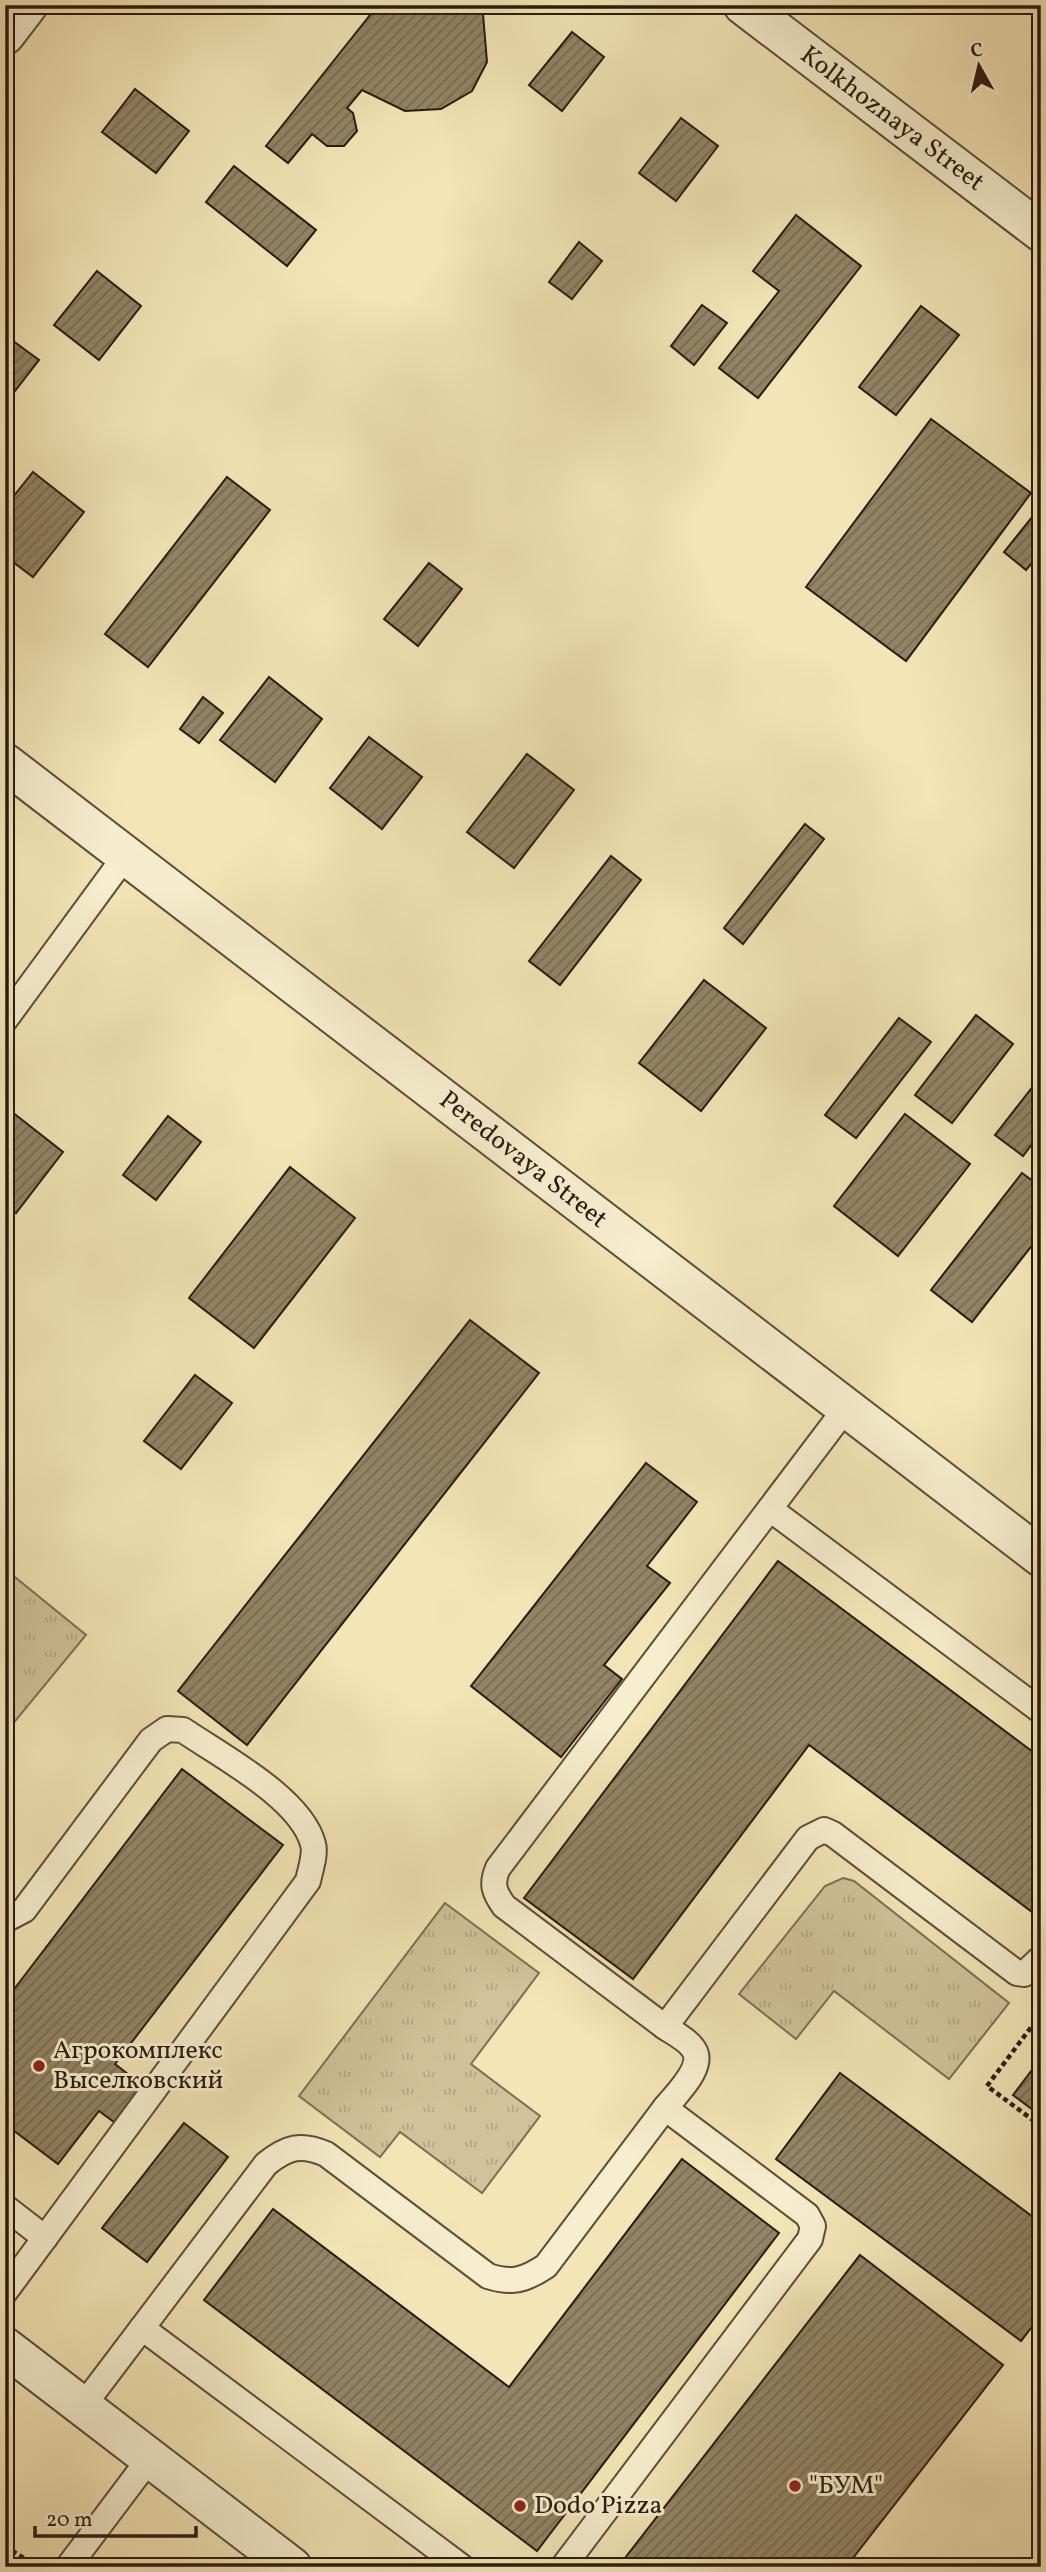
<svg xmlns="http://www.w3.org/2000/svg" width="1046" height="2572" font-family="Vollkorn,serif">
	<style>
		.park { fill: url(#park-tufts); stroke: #7e6e56; stroke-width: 2 }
		.building { fill: url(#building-hatch); stroke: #2a1a12; stroke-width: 2 }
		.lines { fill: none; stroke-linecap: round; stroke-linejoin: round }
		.service-casing { stroke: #5c4d3b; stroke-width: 28 }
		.minor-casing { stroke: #5c4d3b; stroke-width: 42 }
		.tertiary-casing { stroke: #5c4d3b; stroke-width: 42 }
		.path { stroke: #2a1a12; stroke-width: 4.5; stroke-dasharray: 5 3.5; stroke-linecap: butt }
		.service { stroke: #f7eecf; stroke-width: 24 }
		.minor { stroke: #f7eecf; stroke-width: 38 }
		.tertiary { stroke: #f7eecf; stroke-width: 38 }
		.poi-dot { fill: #8f2418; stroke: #f7eecf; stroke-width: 2.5 }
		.labels { text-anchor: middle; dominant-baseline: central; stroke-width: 6; stroke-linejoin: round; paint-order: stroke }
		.street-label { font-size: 26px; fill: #2a1a12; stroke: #f7eecf }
		.poi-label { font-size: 26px; fill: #2a1a12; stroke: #f7eecf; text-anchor: start }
	</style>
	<defs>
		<pattern id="park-tufts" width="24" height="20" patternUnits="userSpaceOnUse" patternTransform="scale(1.75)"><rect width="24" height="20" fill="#d1c299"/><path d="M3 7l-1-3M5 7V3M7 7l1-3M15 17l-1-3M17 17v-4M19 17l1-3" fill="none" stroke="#b4a683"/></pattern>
		<pattern id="building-hatch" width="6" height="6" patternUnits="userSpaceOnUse" patternTransform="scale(1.75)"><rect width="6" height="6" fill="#938467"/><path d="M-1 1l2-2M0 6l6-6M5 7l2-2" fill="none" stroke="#786b53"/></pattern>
	</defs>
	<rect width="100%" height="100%" fill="#f3e5b5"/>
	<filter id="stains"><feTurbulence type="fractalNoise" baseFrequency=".00286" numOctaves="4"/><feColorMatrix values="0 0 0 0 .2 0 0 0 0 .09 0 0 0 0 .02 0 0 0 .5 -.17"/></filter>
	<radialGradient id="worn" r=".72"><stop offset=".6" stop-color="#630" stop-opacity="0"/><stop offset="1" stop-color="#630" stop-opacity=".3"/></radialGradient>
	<g class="park">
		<path d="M5,1569L86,1635L12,1725L5,1720Z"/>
		<path d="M843,1878L854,1881L1009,2003L949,2079L834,1991L796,2039L739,1994L825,1886Z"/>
		<path d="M445,1903L539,1973L471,2064L540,2116L482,2193L400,2132L380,2157L299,2096Z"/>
	</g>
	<g class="building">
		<path d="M378,5H474L483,14L487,62L472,91L441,109L405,111L362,90L347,108L353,113L357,131L344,146H327L312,134L288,163L266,146Z"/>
		<path d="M572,32L604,57L562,111L529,85Z"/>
		<path d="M135,89L189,131L156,173L102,132Z"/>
		<path d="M681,118L718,146L676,201L639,173Z"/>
		<path d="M234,166L316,230L287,266L206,202Z"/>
		<path d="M796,215L861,266L758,398L719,368L779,291L753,271Z"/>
		<path d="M579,242L602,261L572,299L549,282Z"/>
		<path d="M97,271L141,306L99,360L54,325Z"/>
		<path d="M702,305L727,323L694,365L671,346Z"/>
		<path d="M921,306L959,335L896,415L859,387Z"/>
		<path d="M5,335L39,360L8,400L5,398Z"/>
		<path d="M931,419L1031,493L906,661L806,587Z"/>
		<path d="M33,472L84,512L33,577L5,556V507Z"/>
		<path d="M227,477L270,510L148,667L105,634Z"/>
		<path d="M1037,511L1041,514V552L1026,570L1004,552Z"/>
		<path d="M429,563L462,589L418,646L384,619Z"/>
		<path d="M269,677L322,719L275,782L220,740Z"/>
		<path d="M203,697L223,713L199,743L180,729Z"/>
		<path d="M369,737L422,777L382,829L330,788Z"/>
		<path d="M527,754L574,790L514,868L467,832Z"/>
		<path d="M805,824L824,839L743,944L724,928Z"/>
		<path d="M611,856L641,880L560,985L529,961Z"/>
		<path d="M704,980L766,1028L701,1111L639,1063Z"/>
		<path d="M976,1015L1013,1044L952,1123L915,1095Z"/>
		<path d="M899,1018L931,1042L856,1138L825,1115Z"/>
		<path d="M1041,1076V1132L1023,1156L995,1135Z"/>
		<path d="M7,1108L63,1152L16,1213L5,1205Z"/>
		<path d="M905,1114L970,1164L898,1256L834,1206Z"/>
		<path d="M168,1116L201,1142L156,1200L123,1175Z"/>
		<path d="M290,1167L355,1218L254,1348L189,1298Z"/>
		<path d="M1022,1173L1041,1187V1234L972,1322L931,1290Z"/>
		<path d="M470,1320L539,1373L247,1745L178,1691Z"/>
		<path d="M195,1375L232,1403L181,1469L144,1441Z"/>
		<path d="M646,1463L697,1502L647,1566L670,1583L604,1665L622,1679L561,1757L471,1686Z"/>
		<path d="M778,1561L1041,1758V1908L1036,1915L809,1745L633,1979L524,1898Z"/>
		<path d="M182,1769L283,1845L115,2064L142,2085L114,2122L99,2111L58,2164L5,2124V1981L15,1988Z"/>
		<path d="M1041,2058V2116L1013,2095Z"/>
		<path d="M840,2073L1041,2223V2315L1021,2341L776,2159Z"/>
		<path d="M184,2123L228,2157L147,2262L102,2228Z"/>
		<path d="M682,2159L779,2233L537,2551L204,2300L273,2209L509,2387Z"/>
		<path d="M860,2255L1003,2365L846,2567H618Z"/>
	</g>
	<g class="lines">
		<g class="service-casing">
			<g id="service">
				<path d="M5,1020L126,855"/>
				<path d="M770,1509L1041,1711"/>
				<path d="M5,1920L24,1910L151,1740L167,1729L183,1730C221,1756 301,1798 313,1844C316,1854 310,1871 308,1881L5,2292"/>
				<path d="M665,2027L504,1906C494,1892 491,1884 498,1868L846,1408"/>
				<path d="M5,2207L45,2238"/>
				<path d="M142,2328L462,2567"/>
				<path d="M83,2406L266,2164C287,2147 301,2143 326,2154L488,2276C512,2284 525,2280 546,2266L665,2108"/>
				<path d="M68,2567L150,2458"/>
				<path d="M563,2567L810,2239L813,2226L807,2215L665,2108C676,2094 708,2065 692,2047C686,2039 674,2033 665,2027L808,1838L824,1830L833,1834L1017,1973L1024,1974L1041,1958"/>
			</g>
		</g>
		<g class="minor-casing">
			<g id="minor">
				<path d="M743,5L1041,232"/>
				<path d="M5,35L28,5"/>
				<path d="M5,763L1041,1557"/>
			</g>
		</g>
		<g class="tertiary-casing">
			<path id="tertiary" d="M5,2347L292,2567"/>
		</g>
		<g class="path">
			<path d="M1041,2014L987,2086L1041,2126"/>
			<path d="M5,2546L30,2562"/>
		</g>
		<use href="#service" class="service"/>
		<use href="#minor" class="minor"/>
		<use href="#tertiary" class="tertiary"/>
	</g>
	<g class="poi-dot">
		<circle cx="39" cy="2066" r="7"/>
		<circle cx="795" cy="2486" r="7"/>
		<circle cx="520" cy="2506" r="7"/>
	</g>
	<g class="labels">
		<g class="street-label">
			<text transform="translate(892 119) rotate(37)">Kolkhoznaya Street</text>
			<text transform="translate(523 1160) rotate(38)">Peredovaya Street</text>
		</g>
		<g class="poi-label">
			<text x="53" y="2051">Агрокомплекс<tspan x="53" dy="30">Выселковский</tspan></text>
			<text x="809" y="2486">"БУМ"</text>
			<text x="534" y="2506">Dodo Pizza</text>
		</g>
	</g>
	<rect width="1046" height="2572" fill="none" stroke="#f3e5b5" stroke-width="28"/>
	<rect x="7" y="7" width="1032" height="2558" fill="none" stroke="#2a1a12" stroke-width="3.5"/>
	<rect x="14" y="14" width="1018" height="2544" fill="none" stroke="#2a1a12" stroke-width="2"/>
	<g transform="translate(979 66) rotate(352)" stroke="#f7eecf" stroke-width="5" paint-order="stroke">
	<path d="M0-5L12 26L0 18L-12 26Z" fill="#2a1a12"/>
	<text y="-10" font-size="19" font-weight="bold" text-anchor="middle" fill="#2a1a12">С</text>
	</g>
	<path d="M35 2526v10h161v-10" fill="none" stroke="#2a1a12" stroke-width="3.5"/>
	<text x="46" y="2526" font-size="21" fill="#2a1a12" stroke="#f7eecf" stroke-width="5" paint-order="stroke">20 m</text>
	<rect width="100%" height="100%" filter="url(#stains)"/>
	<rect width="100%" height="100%" fill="url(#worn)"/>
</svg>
